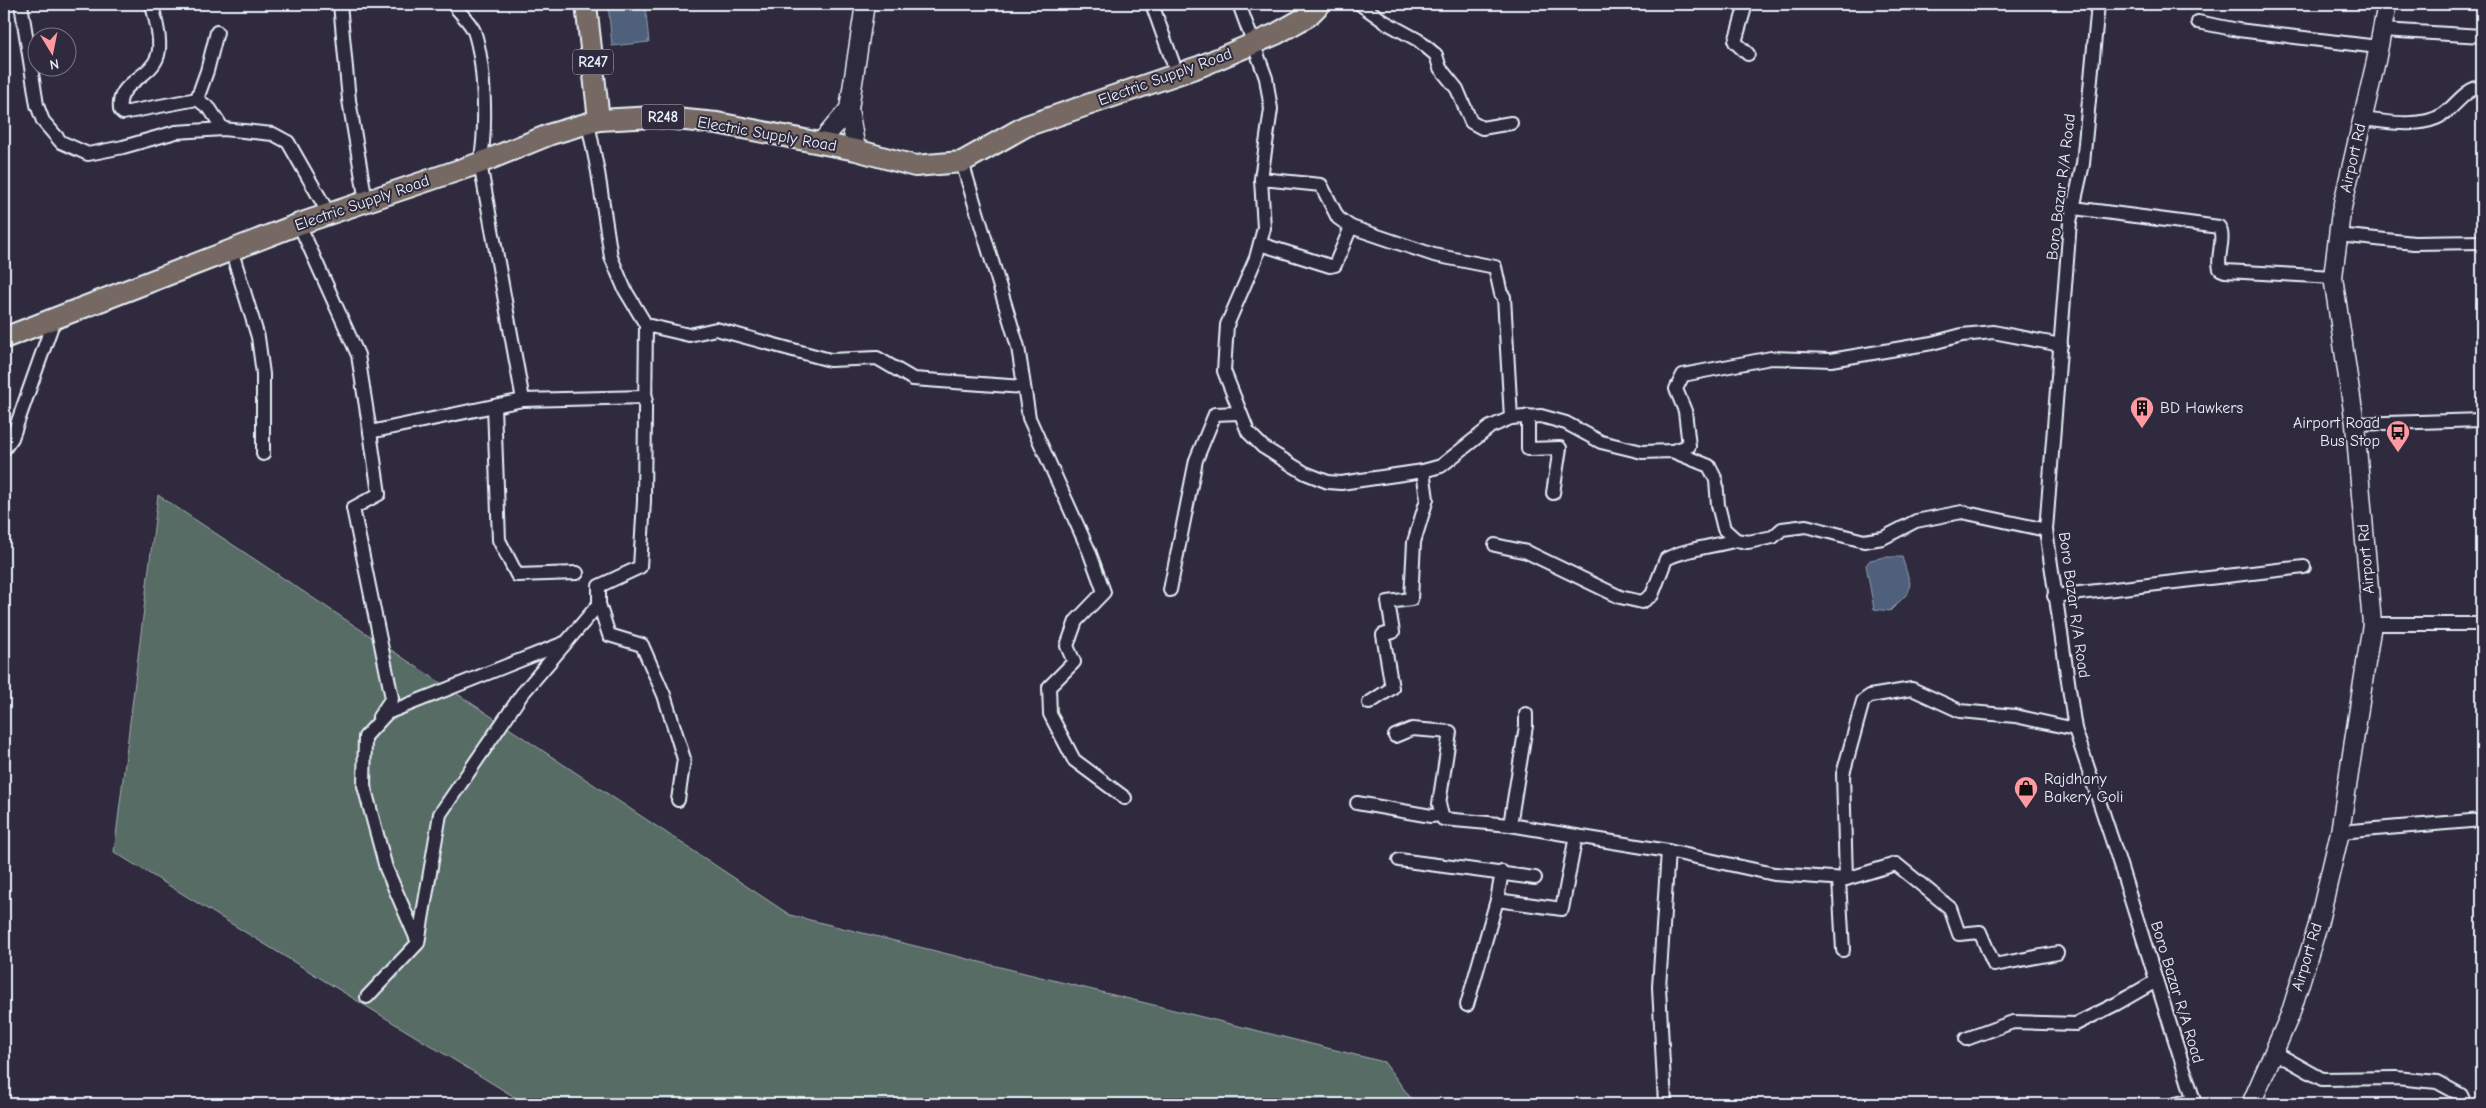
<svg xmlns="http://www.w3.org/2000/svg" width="2486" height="1108" font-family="'Comic Neue',sans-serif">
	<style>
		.green { fill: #596c66; stroke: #a0aeaf }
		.water { fill: #50617b; stroke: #8d9bad }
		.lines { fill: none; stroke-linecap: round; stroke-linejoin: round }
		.minor-casing { stroke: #e8f1f8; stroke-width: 16 }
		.secondary-casing { stroke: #e8f1f8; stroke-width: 21 }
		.primary-casing { stroke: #e8f1f8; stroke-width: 24 }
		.minor { stroke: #2f2a3d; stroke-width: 12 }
		.secondary { stroke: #2f2a3d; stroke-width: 18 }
		.primary { stroke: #766964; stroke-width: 20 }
		.labels { text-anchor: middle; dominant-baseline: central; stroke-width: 4; stroke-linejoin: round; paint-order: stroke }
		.shield { fill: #2f2a3d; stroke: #b0b5c0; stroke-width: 1 }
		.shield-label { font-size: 15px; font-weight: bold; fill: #e8f1f8 }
		.street-label { font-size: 16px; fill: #e8f1f8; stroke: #2f2a3d }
		.poi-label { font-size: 16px; fill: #e8f1f8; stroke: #2f2a3d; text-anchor: start }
	</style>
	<rect width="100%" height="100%" fill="#2f2a3d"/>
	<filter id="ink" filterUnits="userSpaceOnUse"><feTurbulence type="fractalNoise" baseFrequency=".02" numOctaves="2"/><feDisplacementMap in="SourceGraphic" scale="10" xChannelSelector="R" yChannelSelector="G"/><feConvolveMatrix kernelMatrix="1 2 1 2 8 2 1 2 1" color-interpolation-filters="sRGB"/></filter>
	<g filter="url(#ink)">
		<path class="green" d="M158,495L790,915L1384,1062L1415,1104H526L114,852Z"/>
		<g class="water">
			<path d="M608,4H645L649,42L612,46Z"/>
			<path d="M1885,557H1902L1910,583L1908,593L1890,611L1874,609L1866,565L1870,560Z"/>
		</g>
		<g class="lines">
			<g class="minor-casing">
				<g id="minor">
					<path d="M21,4L37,105L43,121L61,142L88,154L123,147L176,132L223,129L273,134L288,142L329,214"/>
					<path d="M152,4C155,19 162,40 158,55C151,79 116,81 120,110L123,113L197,99"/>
					<path d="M340,4L349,100L366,202"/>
					<path d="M453,4C459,12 470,22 474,31C485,63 487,130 480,163L523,400L646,397"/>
					<path d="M1152,4L1177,74"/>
					<path d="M1239,4L1266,78L1271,109L1261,179L1264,228L1256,258L1227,325L1224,371L1248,432L1263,447L1305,473L1328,482L1341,483L1423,471L1441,466L1490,427L1511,418L1541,416L1566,423L1601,442L1642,452L1672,451L1709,466L1716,480L1718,505L1724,529L1736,540L1748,542L1773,537L1782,529L1806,526L1864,541L1883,538L1916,521L1962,512L2046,530"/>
					<path d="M1360,4L1385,22L1418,40L1436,55L1440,68L1457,89L1471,122L1482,128L1511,123"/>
					<path d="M1746,4L1735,42L1748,54"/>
					<path d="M2098,4L2083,164L2070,222L2046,530L2075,729L2116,852L2195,1104"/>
					<path d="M2198,22L2238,30L2378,47"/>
					<path d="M2382,30L2482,36"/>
					<path d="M217,32L207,71L197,99L210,109L223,129"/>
					<path d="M2362,119C2388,122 2421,129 2444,114C2455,106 2467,87 2482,87"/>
					<path d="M588,123L598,172L611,257L625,290L646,325L644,501L640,567L599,586V604L609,635L642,645L664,695L684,759L678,800"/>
					<path d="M962,162L1018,347L1029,418L1089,551L1104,592L1076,621L1067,646L1074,662L1049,687L1050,714L1074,760L1125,798"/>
					<path d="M1261,179L1321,185L1338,218L1351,227"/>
					<path d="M2074,208L2219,227C2226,238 2216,256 2220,269L2225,271L2333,277"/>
					<path d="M299,224L358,355L370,432L523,400"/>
					<path d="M2338,235L2414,243L2482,242"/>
					<path d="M1260,244L1330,266L1335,265L1351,227L1434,255L1495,267L1501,294L1504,297L1511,418"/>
					<path d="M231,249L258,337L263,374V454"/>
					<path d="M646,325L689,335L716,329L830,360L877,358L913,379L1023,387"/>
					<path d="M494,406L499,540L517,575L577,573"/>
					<path d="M1528,416V449L1560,448L1553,493"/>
					<path d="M2355,424L2482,420"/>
					<path d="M370,432L379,494L353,508L392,698L379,717"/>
					<path d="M4,449L12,438L55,317"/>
					<path d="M1672,451L1689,446L1685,411L1676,389L1683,375L1771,358L1831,360L1932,343L1962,335L1993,332L2061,345"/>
					<path d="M1495,545L1527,552L1620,597L1642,602L1652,595L1666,559C1688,548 1713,547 1736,540"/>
					<path d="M1170,590L1196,460L1215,414L1239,413"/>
					<path d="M2054,596L2304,567"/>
					<path d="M2372,624H2482"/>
					<path d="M1369,703L1392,688L1383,635L1393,632L1388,602L1411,599L1414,542L1427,499L1423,471"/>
					<path d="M1395,736L1412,729L1450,732L1439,804L1443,819L1510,825L1576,836L1668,851L1774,874L1846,879L1896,864L1950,908L1959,934L1980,932L1994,965L2057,953"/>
					<path d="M1357,803L1431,816L1441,815"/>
					<path d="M1510,825L1526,726V714"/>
					<path d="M2340,832L2482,820"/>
					<path d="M1399,860L1535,878"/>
					<path d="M1846,879L1843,774L1863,701L1870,696L1912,689L1960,711L2015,716L2075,729"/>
					<path d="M1839,880L1843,950"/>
					<path d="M1497,900L1562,909L1576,836"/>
					<path d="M418,942L386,868L364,786L365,737L387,713L564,643"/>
					<path d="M367,997L418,943L440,814L522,694L599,604"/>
					<path d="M1467,1005L1497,900L1502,872"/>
					<path d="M1966,1039L2013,1022L2076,1024L2116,1004L2156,981"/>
					<path d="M2274,1052L2322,1079L2396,1078L2437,1082L2461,1095L2465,1104"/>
					<path d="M1665,1104L1659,987L1668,851"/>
					<path d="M2175,1104L2193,1100"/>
				</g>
			</g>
			<g class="secondary-casing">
				<g id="secondary">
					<path d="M820,143L849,109"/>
					<path d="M856,150L849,109L865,4"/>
					<path d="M2251,1104L2290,1015L2318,925L2340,832L2372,624L2355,424L2333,277L2341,212L2376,61L2387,4"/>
				</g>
			</g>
			<g class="primary-casing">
				<g id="primary">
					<path d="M586,4L599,120"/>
					<path d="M4,338L299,224L480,163L551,134L599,120L654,117L717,123L856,150L915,166L962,162L1026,126L1201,66L1276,34L1308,16L1320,4"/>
				</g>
			</g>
			<use href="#minor" class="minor"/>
			<use href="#secondary" class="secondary"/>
			<use href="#primary" class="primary"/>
		</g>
	</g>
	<defs>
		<g id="building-pin" transform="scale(1.25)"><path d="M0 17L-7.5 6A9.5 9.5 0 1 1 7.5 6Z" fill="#ff9aa2" stroke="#2f2a3d"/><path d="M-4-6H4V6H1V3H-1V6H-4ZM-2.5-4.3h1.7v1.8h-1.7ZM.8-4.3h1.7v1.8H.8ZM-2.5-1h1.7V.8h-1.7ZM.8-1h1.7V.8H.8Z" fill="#111"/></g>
		<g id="bus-pin" transform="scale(1.25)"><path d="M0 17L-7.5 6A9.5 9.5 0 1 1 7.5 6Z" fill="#ff9aa2" stroke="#2f2a3d"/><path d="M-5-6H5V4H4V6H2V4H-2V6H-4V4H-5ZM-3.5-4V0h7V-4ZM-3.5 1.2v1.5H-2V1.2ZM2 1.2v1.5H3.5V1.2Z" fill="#111"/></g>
		<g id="shop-pin" transform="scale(1.25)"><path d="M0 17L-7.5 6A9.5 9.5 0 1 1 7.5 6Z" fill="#ff9aa2" stroke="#2f2a3d"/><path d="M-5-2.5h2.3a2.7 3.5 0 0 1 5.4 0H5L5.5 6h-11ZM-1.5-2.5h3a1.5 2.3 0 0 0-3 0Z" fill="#111"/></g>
	</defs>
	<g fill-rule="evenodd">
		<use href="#building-pin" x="2142" y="408"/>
		<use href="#bus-pin" x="2398" y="432"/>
		<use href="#shop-pin" x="2026" y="788"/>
	</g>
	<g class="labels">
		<g class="shield">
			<rect x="573" y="49.5" width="40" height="25" rx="4"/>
			<rect x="642" y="104.5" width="42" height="25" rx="4"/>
		</g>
		<g class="shield-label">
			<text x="593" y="62">R247</text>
			<text x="663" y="117">R248</text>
		</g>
		<g class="street-label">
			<text transform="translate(1165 77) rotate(-20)">Electric Supply Road</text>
			<text transform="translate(767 134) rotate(10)">Electric Supply Road</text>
			<text transform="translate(2353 158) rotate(-77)">Airport Rd</text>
			<text transform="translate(2061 187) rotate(-83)">Boro Bazar R/A Road</text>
			<text transform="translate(362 203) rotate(-19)">Electric Supply Road</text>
			<text transform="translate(2366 559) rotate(-95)">Airport Rd</text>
			<text transform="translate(2074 605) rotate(82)">Boro Bazar R/A Road</text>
			<text transform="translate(2307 957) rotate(-73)">Airport Rd</text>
			<text transform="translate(2177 992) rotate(73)">Boro Bazar R/A Road</text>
		</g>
		<g class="poi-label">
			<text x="2160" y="408">BD Hawkers</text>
			<text x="2380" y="423" text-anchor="end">Airport Road<tspan x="2380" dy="18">Bus Stop</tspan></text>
			<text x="2044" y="779">Rajdhany<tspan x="2044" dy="18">Bakery Goli</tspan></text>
		</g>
	</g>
	<rect width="2486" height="1108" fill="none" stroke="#2f2a3d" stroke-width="20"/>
	<rect x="10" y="10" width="2466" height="1088" fill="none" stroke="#e8f1f8" stroke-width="2" filter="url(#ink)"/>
	<g transform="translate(52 52) rotate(170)"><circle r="24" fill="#2f2a3d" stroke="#797a88"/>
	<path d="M0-4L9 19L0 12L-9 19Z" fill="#ff9aa2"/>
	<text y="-8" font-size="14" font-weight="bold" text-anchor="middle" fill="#e8f1f8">N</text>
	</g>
</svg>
